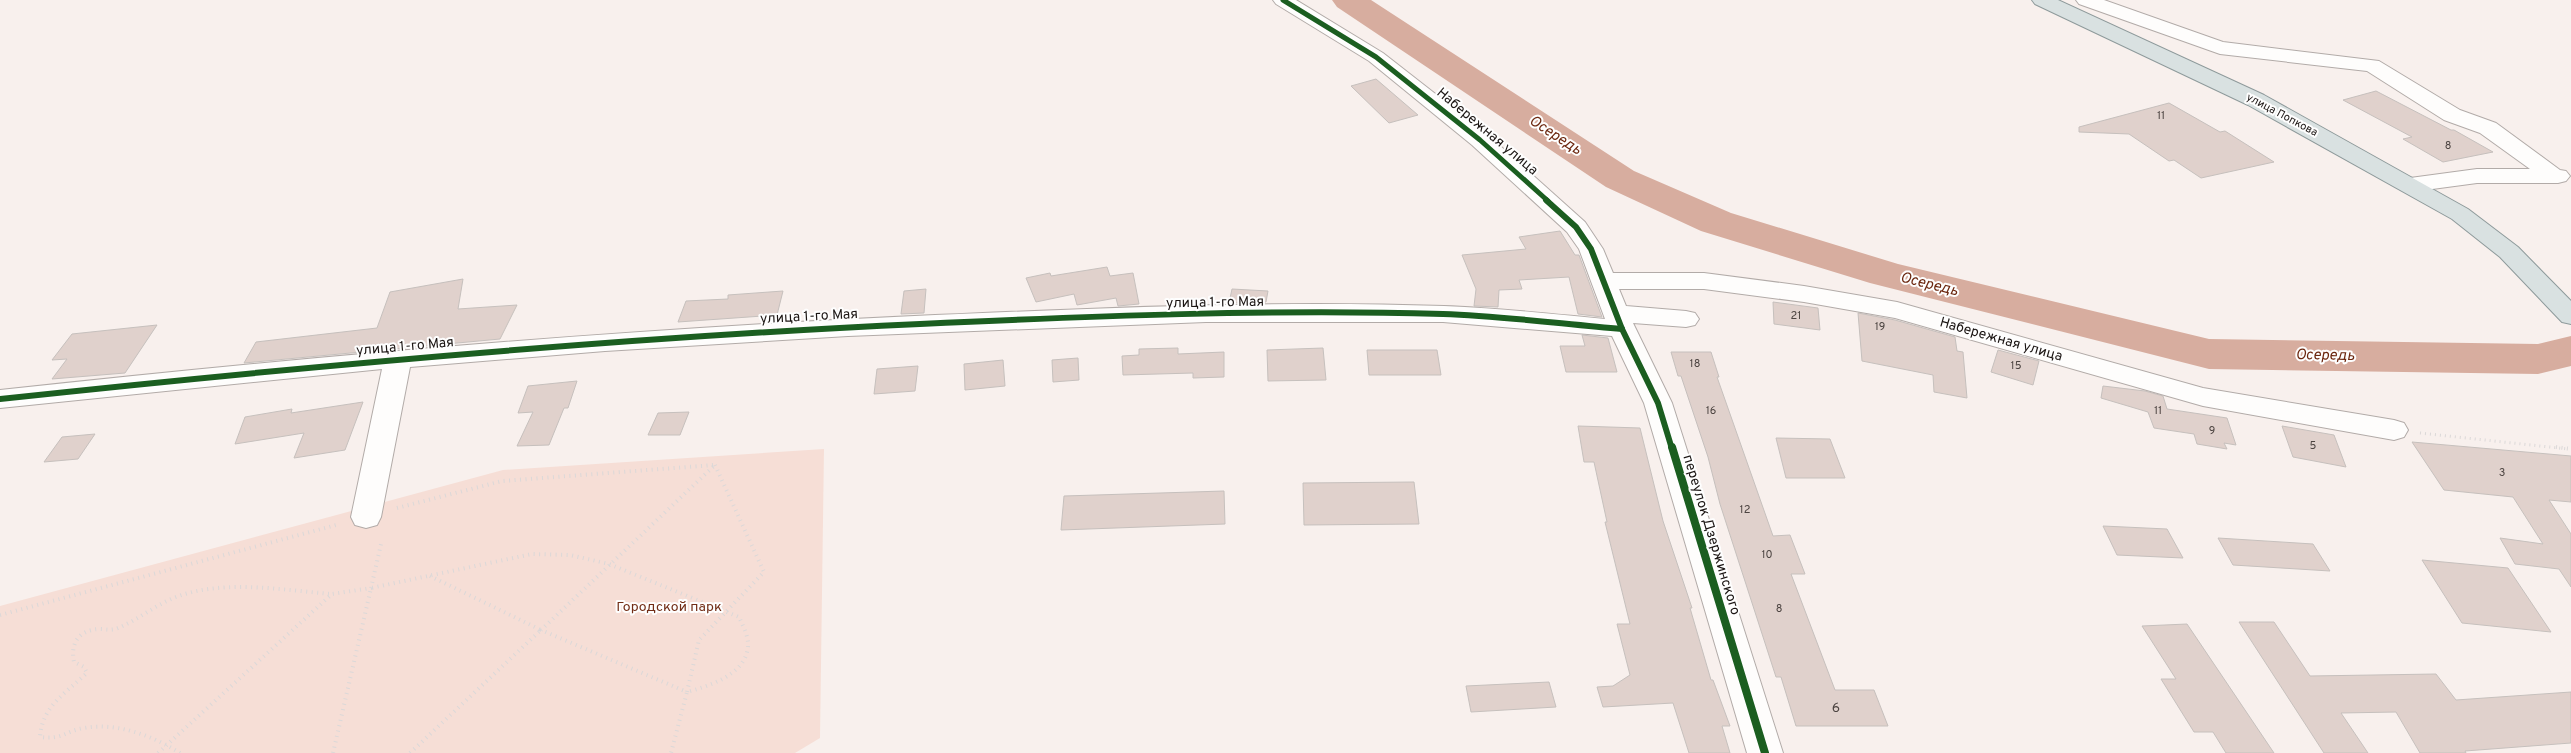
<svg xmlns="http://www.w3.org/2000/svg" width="2571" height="753" font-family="Overpass,sans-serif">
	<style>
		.green { fill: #f6ded6 }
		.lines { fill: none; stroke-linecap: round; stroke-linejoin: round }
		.river { fill: #d7ad9f; fill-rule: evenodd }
		.building { fill: #e0d1cc; stroke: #c6c0bd }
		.minor-casing { stroke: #b2aba8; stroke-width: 2 }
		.major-casing { stroke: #8e9a9b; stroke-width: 2 }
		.path-far1 { stroke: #dbd8d8; stroke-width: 3; stroke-dasharray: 1 4; stroke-linecap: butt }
		.path { stroke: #dbd8d8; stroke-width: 4; stroke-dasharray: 1 4.5; stroke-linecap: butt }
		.minor { fill: #fefdfc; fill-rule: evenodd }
		.major { fill: #d9e1e1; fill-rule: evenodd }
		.cycleway-far2-casing { stroke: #fefefe; stroke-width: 8 }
		.cycleway-far1-casing { stroke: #fefefe; stroke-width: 9 }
		.cycleway-casing { stroke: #fefefe; stroke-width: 11 }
		.cycleway-far2 { stroke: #1b5e20; stroke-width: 5 }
		.cycleway-far1 { stroke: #1b5e20; stroke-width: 6 }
		.cycleway { stroke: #1b5e20; stroke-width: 8 }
		.labels { text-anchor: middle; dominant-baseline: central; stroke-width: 4; stroke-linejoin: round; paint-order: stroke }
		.far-street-label { font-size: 11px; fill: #1b1513; stroke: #fefefe }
		.number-label { font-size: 11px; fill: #4c4441 }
		.street-label { font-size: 14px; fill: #1b1513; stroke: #fefefe }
		.park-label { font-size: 14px; fill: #722d16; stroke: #fefefe }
		.near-number-label { font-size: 14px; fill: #4c4441 }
		.water-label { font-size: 15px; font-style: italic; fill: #6c270f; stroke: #fefefe }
	</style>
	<rect width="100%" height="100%" fill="#f8f0ed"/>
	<path class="green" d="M824,449L820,738L795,753H0V606L503,470Z"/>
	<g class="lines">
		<path class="river" d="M1332,0H1371L1634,171L1731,213L1898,264L2209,339L2538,344L2571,336V366L2538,374L2209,369L1870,283L1701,231L1606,187L1337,7Z"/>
	</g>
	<g class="building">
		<path d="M1376,79L1418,115L1389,123L1351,86Z"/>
		<path d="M2376,91L2451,130H2454L2493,152L2443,162L2403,139L2412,137L2343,100Z"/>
		<path d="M2169,103L2220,132L2225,131L2274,162L2201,178L2174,160L2169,161L2129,134L2079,132V127Z"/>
		<path d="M1560,231L1575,255H1579L1602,317L1578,314L1569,277L1519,280L1522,289L1499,290L1498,307L1474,306L1476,289L1462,255L1526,249L1519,237Z"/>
		<path d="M1107,267L1110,276L1133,273L1139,304L1118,306L1116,298L1077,305L1074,294L1036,302L1026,278L1050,273L1051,276Z"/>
		<path d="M463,279L458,309L517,305L500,339L244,363L256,342L377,328L390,292Z"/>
		<path d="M926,289L924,313L901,314L904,291Z"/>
		<path d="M1232,289L1268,291L1266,302L1229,303Z"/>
		<path d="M783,291L777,315L678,322L686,301L728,299V295Z"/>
		<path d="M1773,302L1818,308L1820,330L1774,324Z"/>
		<path d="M1858,313L1895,320L1955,337L1957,351L1963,352L1967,398L1934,392L1933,375L1862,361Z"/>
		<path d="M157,325L125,373L52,379L67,359L52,360L72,334Z"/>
		<path d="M1582,335L1608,338L1617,372H1566L1560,346H1585Z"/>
		<path d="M1178,348V354L1224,352V377L1193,378V373L1123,375L1122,356L1139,355V349Z"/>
		<path d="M1323,348L1326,380L1268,381L1267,350Z"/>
		<path d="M1367,350H1437L1441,375H1369Z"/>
		<path d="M1998,350L2039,361L2033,385L1991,372Z"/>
		<path d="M1671,352H1711L1719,377H1717L1773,536L1790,535L1805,574H1791L1835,690H1874L1888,726H1796L1781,677H1776L1720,504L1708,457L1681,376H1678Z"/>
		<path d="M1078,358L1079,380L1053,382L1052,360Z"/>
		<path d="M1003,360L1005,386L965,390L964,364Z"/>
		<path d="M918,366L915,391L874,394L877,369Z"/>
		<path d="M577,381L568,408H564L549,445L517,446L533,412L518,413L528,386Z"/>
		<path d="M2103,386L2145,391L2163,396L2167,409L2227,418L2236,445L2224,443L2227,449L2197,444L2194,434L2154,428L2148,412L2101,398Z"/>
		<path d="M363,402L345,450L294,458L304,433L235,444L245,417L292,409L291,413Z"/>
		<path d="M689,412L680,435H648L658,413Z"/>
		<path d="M1578,426L1640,428L1663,521L1692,608H1690L1711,680H1713L1730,726H1722L1730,753H1689L1673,703L1603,707L1597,687L1613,686L1630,675L1617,624H1630L1605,522H1607L1594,462H1584Z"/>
		<path d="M2282,426L2334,435L2346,467L2293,457Z"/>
		<path d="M95,434L78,459L44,462L62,437Z"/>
		<path d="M1776,438L1830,439L1845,478H1786Z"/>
		<path d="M2412,442L2571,456V502L2549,500L2571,534V587L2559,569L2515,564L2500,538L2543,544L2513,497L2444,490Z"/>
		<path d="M1414,482L1419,524L1304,525L1303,483Z"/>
		<path d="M1224,491L1225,524L1061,530L1064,496Z"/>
		<path d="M2103,526L2167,529L2183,558L2117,555Z"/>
		<path d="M2218,538L2313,544L2330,571L2233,565Z"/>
		<path d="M2422,560L2508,568L2551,632L2462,623Z"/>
		<path d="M2239,622H2274L2310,676L2436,674L2456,700L2571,692V743L2465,751L2466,753H2420L2396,712L2341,713L2368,753H2324Z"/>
		<path d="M2187,624L2274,753H2226L2213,732H2194L2161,679H2176L2142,626Z"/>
		<path d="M1549,682L1556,707L1471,712L1466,686Z"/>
	</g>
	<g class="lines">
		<g class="minor-casing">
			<g id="minor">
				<path d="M1273,0H1296L1383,53L1488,135L1585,222L1603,249L1613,273H1704L1804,286L1897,302L2203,388L2394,420L2404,423L2408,430L2404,437L2394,440L2203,406L1895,318L1804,302L1704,289H1619L1626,306L1686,311L1695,313L1699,319L1695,325L1686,327L1633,323L1672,403L1783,753H1747L1644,403L1612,336L1443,322H1206L848,336L605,351L410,367L381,517L377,525L366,528L355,525L351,517L382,369L0,408V390C311,356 622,329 935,315C1104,308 1274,300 1444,306C1498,308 1551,314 1605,319L1579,249L1567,232L1472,145L1369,61L1276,4Z"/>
				<path d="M2076,0H2104L2223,42L2379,61L2460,110L2496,123L2560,170L2566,171L2570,176L2566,181L2558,183H2477L2410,192L2402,190L2398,185L2402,180L2410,178L2477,169H2530L2480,133L2444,120L2367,71L2220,54L2079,4Z"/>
			</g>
		</g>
		<g class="major-casing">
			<path id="major" d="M2032,0H2058L2264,95L2468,209L2518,247L2571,301V324L2562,322L2500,257L2452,219L2248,105L2035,4Z"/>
		</g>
		<path class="path-far1" d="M2420,433L2568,449"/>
		<g class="path">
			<path d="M2556,447L2571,449"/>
			<path d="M715,465L764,572L699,640L687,692L541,630Z"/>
			<path d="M397,508L502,481L714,465"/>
			<path d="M430,576L541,630"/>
			<path d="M0,615L340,524"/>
			<path d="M158,753L332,594L371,588L381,544"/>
			<path d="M180,753C153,736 117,722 84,728C65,731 63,740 40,737C42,706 66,693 87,673L84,667L74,662C70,643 79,630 99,629C106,629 112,631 118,628C138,620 155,605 176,597C224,579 282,590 332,594"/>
			<path d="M333,753L371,588L532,554L570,555L609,564L739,617C743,626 749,637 748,647C745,675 709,686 687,692L671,753"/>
			<path d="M410,753L541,630"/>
		</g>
		<use href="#minor" class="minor"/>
		<use href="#major" class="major"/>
		<g class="cycleway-far2-casing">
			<path id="cycleway-far2" d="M1283,0L1376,57L1480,140L1548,201"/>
		</g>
		<g class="cycleway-far1-casing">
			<g id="cycleway-far1">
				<path d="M1546,200L1576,227L1591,249L1622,329L1658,403L1672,449"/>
				<path d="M0,399C306,366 613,338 920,324C1094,316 1269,309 1443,314C1503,316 1562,324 1622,329"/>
			</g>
		</g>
		<g class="cycleway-casing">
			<path id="cycleway" d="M1672,447L1765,753"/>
		</g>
		<use href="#cycleway-far2" class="cycleway-far2"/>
		<use href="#cycleway-far1" class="cycleway-far1"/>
		<use href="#cycleway" class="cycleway"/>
	</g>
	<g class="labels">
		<g class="far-street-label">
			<text transform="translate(2282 115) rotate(28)">улица Попкова</text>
		</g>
		<g class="number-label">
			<text x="2161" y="116">11</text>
			<text x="2448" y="146">8</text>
			<text x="1796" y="316">21</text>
			<text x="1880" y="327">19</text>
			<text x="1695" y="364">18</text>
			<text x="2016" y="366">15</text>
			<text x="1711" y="411">16</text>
			<text x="2158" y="411">11</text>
			<text x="2212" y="431">9</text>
			<text x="2313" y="446">5</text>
			<text x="2502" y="473">3</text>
			<text x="1745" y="510">12</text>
			<text x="1767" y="555">10</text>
			<text x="1779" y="609">8</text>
		</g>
		<g class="street-label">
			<text transform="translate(1487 132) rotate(40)">Набережная улица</text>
			<text transform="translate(1215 303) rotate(-1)">улица 1-го Мая</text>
			<text transform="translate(809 317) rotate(-3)">улица 1-го Мая</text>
			<text transform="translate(2001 340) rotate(16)">Набережная улица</text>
			<text transform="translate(405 347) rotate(-5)">улица 1-го Мая</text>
			<text transform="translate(1711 535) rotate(73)">переулок Дзержинского</text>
		</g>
		<g class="park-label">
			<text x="669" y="607">Городской парк</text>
		</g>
		<g class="near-number-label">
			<text x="1836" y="708">6</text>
		</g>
		<g class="water-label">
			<text transform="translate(1555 136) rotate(33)">Осередь</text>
			<text transform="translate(1929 285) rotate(14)">Осередь</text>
			<text transform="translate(2325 356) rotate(1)">Осередь</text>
		</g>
	</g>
</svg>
